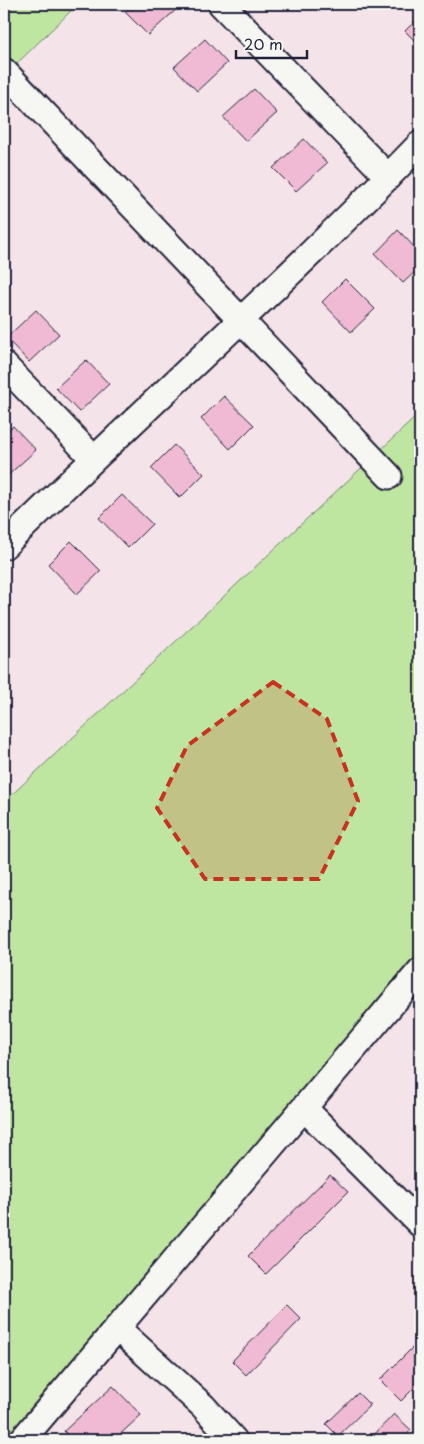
<svg xmlns="http://www.w3.org/2000/svg" width="424" height="1444" font-family="'Playpen Sans',sans-serif">
	<style>
		.green { fill: #bfe6a1; stroke: #70846e }
		.building { fill: #f0bad4; stroke: #22223b }
		.lines { fill: none; stroke-linecap: round; stroke-linejoin: round }
		.street-casing { stroke: #22223b; stroke-width: 29 }
		.street { stroke: #f6f6f2; stroke-width: 25 }
		.marked { fill: #c8321e; fill-opacity: 0.2; stroke: #c8321e; stroke-width: 4; stroke-dasharray: 10 6; stroke-linejoin: round }
	</style>
	<rect width="100%" height="100%" fill="#f4e4e9"/>
	<filter id="ink" filterUnits="userSpaceOnUse"><feTurbulence type="fractalNoise" baseFrequency=".02" numOctaves="2"/><feDisplacementMap in="SourceGraphic" scale="10" xChannelSelector="R" yChannelSelector="G"/><feConvolveMatrix kernelMatrix="1 2 1 2 8 2 1 2 1" color-interpolation-filters="sRGB"/></filter>
	<g filter="url(#ink)">
		<g class="green">
			<path d="M4,4H78L4,76Z"/>
			<path d="M420,413V967L19,1440H4V802Z"/>
		</g>
		<g class="building">
			<path d="M133,4H175L179,7L148,35L125,12Z"/>
			<path d="M420,16V46L405,31Z"/>
			<path d="M205,39L227,63L197,91L174,67Z"/>
			<path d="M254,89L277,113L246,141L223,117Z"/>
			<path d="M304,139L327,163L296,191L273,168Z"/>
			<path d="M398,230L420,253V267L403,283L375,254Z"/>
			<path d="M4,277L10,283L4,289Z"/>
			<path d="M345,279L375,309L351,332L322,302Z"/>
			<path d="M36,310L59,334L29,362L6,338Z"/>
			<path d="M86,360L109,384L79,412L56,388Z"/>
			<path d="M224,396L254,425L230,449L201,419Z"/>
			<path d="M13,426L36,450L5,478L4,476V434Z"/>
			<path d="M174,445L204,474L180,498L151,468Z"/>
			<path d="M122,495L152,524L128,548L99,518Z"/>
			<path d="M71,541L101,571L77,594L48,564Z"/>
			<path d="M330,1175L348,1192L266,1274L248,1256Z"/>
			<path d="M287,1305L301,1319L246,1375L232,1361Z"/>
			<path d="M416,1344L420,1348V1382L401,1401L380,1380Z"/>
			<path d="M113,1386L141,1415L114,1440H73L64,1431Z"/>
			<path d="M358,1393L370,1405L338,1436L326,1424Z"/>
			<path d="M394,1414L411,1430L402,1440H369Z"/>
		</g>
		<g class="lines">
			<g class="street-casing">
				<g id="street">
					<path d="M221,4L388,177"/>
					<path d="M4,71L389,476"/>
					<path d="M4,365L93,458"/>
					<path d="M4,546C141,411 286,283 420,144"/>
					<path d="M305,1109L420,1224"/>
					<path d="M117,1328L203,1406L234,1440"/>
					<path d="M22,1440L420,971"/>
				</g>
			</g>
			<use href="#street" class="street"/>
		</g>
	</g>
	<path class="marked" d="M273,682L327,719L358,801L319,879H205L157,808L187,746Z"/>
	<rect width="424" height="1444" fill="none" stroke="#f6f6f2" stroke-width="20"/>
	<rect x="10" y="10" width="404" height="1424" fill="none" stroke="#22223b" stroke-width="2" filter="url(#ink)"/>
	<path d="M236 50v8h71v-8" fill="none" stroke="#22223b" stroke-width="2.5"/>
	<text x="244" y="50" font-size="15" fill="#22223b" stroke="#f6f6f2" stroke-width="4" paint-order="stroke">20 m</text>
</svg>
